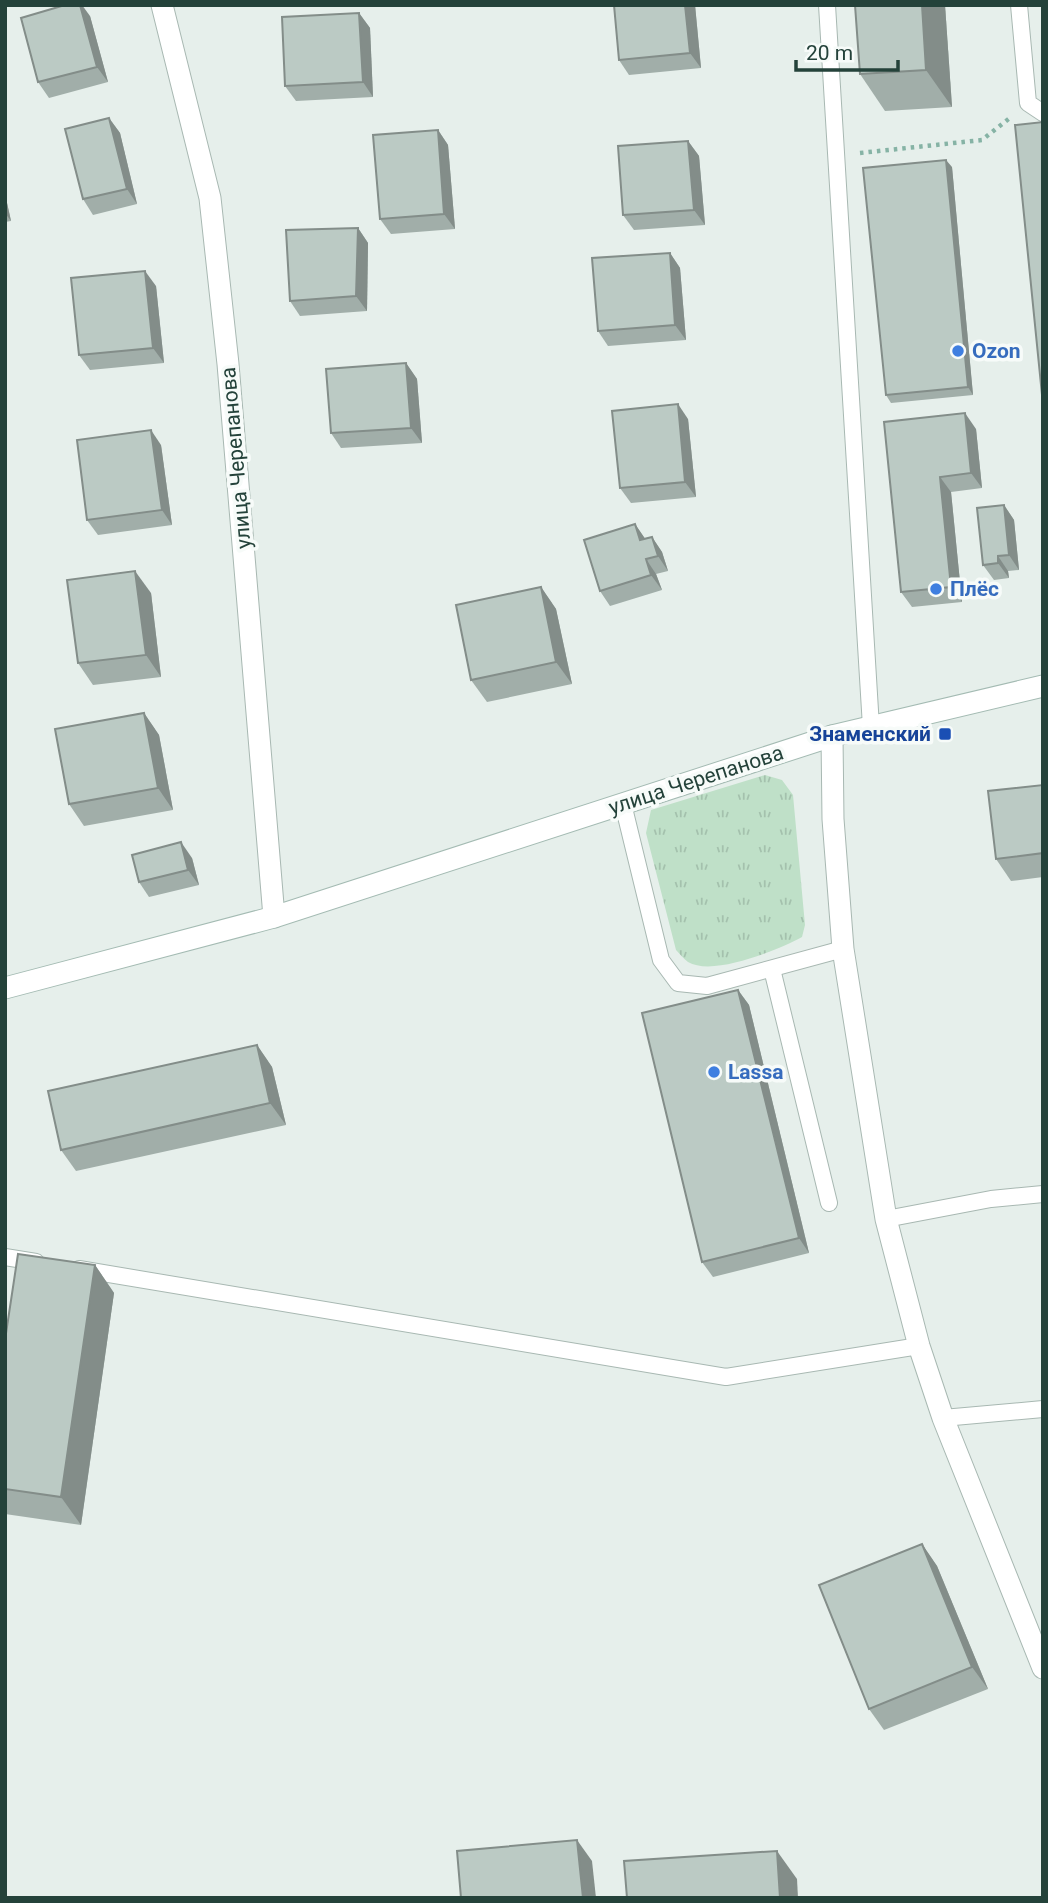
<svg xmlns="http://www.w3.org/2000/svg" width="1048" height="1903" font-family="Roboto,sans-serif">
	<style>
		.grass { fill: url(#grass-tufts) }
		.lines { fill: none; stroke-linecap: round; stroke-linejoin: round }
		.service-casing { stroke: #a8b8b2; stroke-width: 18 }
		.minor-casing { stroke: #a8b8b2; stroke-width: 23 }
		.tertiary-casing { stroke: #a8b8b2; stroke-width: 23 }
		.secondary-casing { stroke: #a4bbb3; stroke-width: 23 }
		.path { stroke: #86b3a5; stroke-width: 4.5; stroke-dasharray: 3.5 5; stroke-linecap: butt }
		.service { stroke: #fff; stroke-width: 16 }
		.minor { stroke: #fff; stroke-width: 21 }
		.tertiary { stroke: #fff; stroke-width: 21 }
		.secondary { stroke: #fff; stroke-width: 21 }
		.wall { fill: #a1aea9 }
		.shaded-wall { fill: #838d89 }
		.building { fill: #bbcac4; stroke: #838d89; stroke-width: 2 }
		.shop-dot { fill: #3f7fe0; stroke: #f7fbf9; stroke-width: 2.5 }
		.transit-dot { fill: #1a4fb4; stroke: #f7fbf9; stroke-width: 2.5 }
		.labels { text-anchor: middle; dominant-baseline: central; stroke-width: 7; stroke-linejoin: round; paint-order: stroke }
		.shop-label { font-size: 21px; font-weight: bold; fill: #366cbe; stroke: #f7fbf9; text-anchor: start }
		.street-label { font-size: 21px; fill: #24423a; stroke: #f7fbf9 }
		.transit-label { font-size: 21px; font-weight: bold; fill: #164399; stroke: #f7fbf9; text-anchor: end }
	</style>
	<defs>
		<pattern id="grass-tufts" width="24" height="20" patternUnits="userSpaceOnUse" patternTransform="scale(1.75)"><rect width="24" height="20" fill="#bfe0c8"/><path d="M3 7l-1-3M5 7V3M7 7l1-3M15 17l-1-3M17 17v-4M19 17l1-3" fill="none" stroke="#a4c1ad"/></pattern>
	</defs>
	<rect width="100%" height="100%" fill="#e6efeb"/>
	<path class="grass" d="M765,775L782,780L793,795L805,925L802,937C778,950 713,977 688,962C684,959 680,954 676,950L646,833L651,810Z"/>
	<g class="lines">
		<g class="service-casing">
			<g id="service">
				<path d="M827,5L871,727"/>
				<path d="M1019,5L1028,103L1043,113"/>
				<path d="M623,804L661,960L678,983L707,986L843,949"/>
				<path d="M772,969L829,1203"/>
				<path d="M886,1219L991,1199L1043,1194"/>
				<path d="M5,1257L36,1262"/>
				<path d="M79,1269L726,1377L919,1346"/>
				<path d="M943,1418L1043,1409"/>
			</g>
		</g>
		<g class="minor-casing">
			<path id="minor" d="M162,5L210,198L228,364L274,917"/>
		</g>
		<g class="tertiary-casing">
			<path id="tertiary" d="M832,736L833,819L843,949L886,1219L919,1346L943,1418L1043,1668"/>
		</g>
		<g class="secondary-casing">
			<path id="secondary" d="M5,988L274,917L832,736L1043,686"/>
		</g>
		<path class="path" d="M860,153L982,140L1011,117"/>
		<use href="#service" class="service"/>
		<use href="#minor" class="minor"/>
		<use href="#tertiary" class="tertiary"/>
		<use href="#secondary" class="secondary"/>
	</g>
	<g class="wall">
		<path d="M695,5L701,68L629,75L619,60Z"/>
		<path d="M855,5H945L952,107L885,111L860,74Z"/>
		<path d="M359,13L370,28L373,97L296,101L285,86Z"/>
		<path d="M90,16L108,82L49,98L38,82Z"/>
		<path d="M109,118L120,133L137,204L93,215L83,199Z"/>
		<path d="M438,130L448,145L455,229L391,234L380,219Z"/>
		<path d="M688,141L699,156L705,225L634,230L623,215Z"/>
		<path d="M952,167L973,395L891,403L886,395Z"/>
		<path d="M5,194L11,221L5,222Z"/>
		<path d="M358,228L368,243L367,311L300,316L290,301Z"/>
		<path d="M670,253L680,268L686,340L608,346L598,331Z"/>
		<path d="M156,286L164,363L90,370L79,355Z"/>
		<path d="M406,363L417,379L422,443L341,448L331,433Z"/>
		<path d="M688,419L696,497L631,503L620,488Z"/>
		<path d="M884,422L976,429L982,488L951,492L962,602L912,607L901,592Z"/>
		<path d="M161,445L172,525L98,535L87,520Z"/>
		<path d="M1004,505L1014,520L1019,570L1008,571L1009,578L994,580L983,565Z"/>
		<path d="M635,524L645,539L652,537L662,552L668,571L656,574L662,590L610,606L600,591Z"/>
		<path d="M541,587L556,609L572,684L487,702L471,680Z"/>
		<path d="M151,593L161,677L93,685L78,663Z"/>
		<path d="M144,713L159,735L173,810L84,826L69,804Z"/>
		<path d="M1043,785V877L1011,881L996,859Z"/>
		<path d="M192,858L199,885L149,897L139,882Z"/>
		<path d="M738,990L749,1005L809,1253L713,1277L702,1262Z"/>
		<path d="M257,1045L272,1067L286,1125L76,1171L61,1150Z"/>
		<path d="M95,1265L114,1293L81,1525L5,1514V1340Z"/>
		<path d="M922,1544L937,1566L988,1689L884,1730L869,1709Z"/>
	</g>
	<g class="shaded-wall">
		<path d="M80,5H82L90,16L108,82L97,67Z"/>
		<path d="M685,5H695L701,68L690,53Z"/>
		<path d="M922,5H945L952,107L926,70Z"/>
		<path d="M359,13L370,28L373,97L363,82Z"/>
		<path d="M109,118L120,133L137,204L127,189Z"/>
		<path d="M438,130L448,145L455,229L444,214Z"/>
		<path d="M688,141L699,156L705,225L694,210Z"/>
		<path d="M946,160L952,167L973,395L968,387Z"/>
		<path d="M5,194L11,221L5,213Z"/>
		<path d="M358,228L368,243L367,311L356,296Z"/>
		<path d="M670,253L680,268L686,340L675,325Z"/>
		<path d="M145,271L156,286L164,363L153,348Z"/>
		<path d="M406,363L417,379L422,443L411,428Z"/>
		<path d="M678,404L688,419L696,497L685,482Z"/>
		<path d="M965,413L976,429L982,488L971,473Z"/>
		<path d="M151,430L161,445L172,525L162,510Z"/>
		<path d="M940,477L951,492L962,602L951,587Z"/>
		<path d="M1004,505L1014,520L1019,570L1009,555Z"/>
		<path d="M635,524L646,540H640Z"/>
		<path d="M652,537L662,552L668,571L658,556Z"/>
		<path d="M998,556L1008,571L1009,578L998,563Z"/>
		<path d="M646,559L656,574L662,590L651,575Z"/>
		<path d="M135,571L151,593L161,677L146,655Z"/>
		<path d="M541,587L556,609L572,684L556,662Z"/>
		<path d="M144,713L159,735L173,810L158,788Z"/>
		<path d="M181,842L192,858L199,885L188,870Z"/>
		<path d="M738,990L749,1005L809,1253L799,1238Z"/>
		<path d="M257,1045L272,1067L286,1125L270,1103Z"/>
		<path d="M95,1265L114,1293L81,1525L61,1497Z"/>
		<path d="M922,1544L937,1566L988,1689L972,1667Z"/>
		<path d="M577,1840L592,1861L596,1898H583Z"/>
		<path d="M777,1851L797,1879L798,1898H780Z"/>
	</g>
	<g class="building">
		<path d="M65,5H80L97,67L38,82L21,18Z"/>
		<path d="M614,5H685L690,53L619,60Z"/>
		<path d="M855,5H922L926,70L860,74Z"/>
		<path d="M359,13L363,82L285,86L282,17Z"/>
		<path d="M109,118L127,189L83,199L65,129Z"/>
		<path d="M1043,122V405L1015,125Z"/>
		<path d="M438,130L444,214L380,219L373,135Z"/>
		<path d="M688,141L694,210L623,215L618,146Z"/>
		<path d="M946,160L968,387L886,395L863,168Z"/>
		<path d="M358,228L356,296L290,301L286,230Z"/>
		<path d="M670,253L675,325L598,331L592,258Z"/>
		<path d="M145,271L153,348L79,355L71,278Z"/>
		<path d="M406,363L411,428L331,433L326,369Z"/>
		<path d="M678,404L685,482L620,488L612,411Z"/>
		<path d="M965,413L971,473L940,477L951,587L901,592L884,422Z"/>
		<path d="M151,430L162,510L87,520L77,440Z"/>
		<path d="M1004,505L1009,555L998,556V563L983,565L977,508Z"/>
		<path d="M635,524L640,540L652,537L658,556L646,559L651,575L600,591L584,540Z"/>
		<path d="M135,571L146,655L78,663L67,580Z"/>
		<path d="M541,587L556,662L471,680L456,605Z"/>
		<path d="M144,713L158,788L69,804L55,729Z"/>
		<path d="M1043,785V853L996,859L988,791Z"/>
		<path d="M181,842L188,870L139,882L132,855Z"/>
		<path d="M738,990L799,1238L702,1262L642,1013Z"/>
		<path d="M257,1045L270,1103L61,1150L48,1091Z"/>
		<path d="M18,1254L95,1265L61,1497L5,1489V1340Z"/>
		<path d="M922,1544L972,1667L869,1709L819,1585Z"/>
		<path d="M577,1840L583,1898H461L457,1851Z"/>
		<path d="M777,1851L780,1898H627L624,1861Z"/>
	</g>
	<g class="shop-dot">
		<circle cx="958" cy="351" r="7"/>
		<circle cx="936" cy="589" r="7"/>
		<circle cx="714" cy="1072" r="7"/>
	</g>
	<rect class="transit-dot" x="938" y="727" width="14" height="14" rx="3.5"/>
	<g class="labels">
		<g class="shop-label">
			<text x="972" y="351">Ozon</text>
			<text x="950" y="589">Плёс</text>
			<text x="728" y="1072">Lassa</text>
		</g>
		<g class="street-label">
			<text transform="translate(236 458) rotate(-95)">улица Черепанова</text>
			<text transform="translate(696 780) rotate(-18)">улица Черепанова</text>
		</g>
		<g class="transit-label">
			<text x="931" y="734">Знаменский</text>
		</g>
	</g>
	<rect width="1048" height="1903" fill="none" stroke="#24423a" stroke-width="14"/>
	<path d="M796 60v10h102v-10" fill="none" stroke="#24423a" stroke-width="3.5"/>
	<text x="806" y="60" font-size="21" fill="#24423a" stroke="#f7fbf9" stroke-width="5" paint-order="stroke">20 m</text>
</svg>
